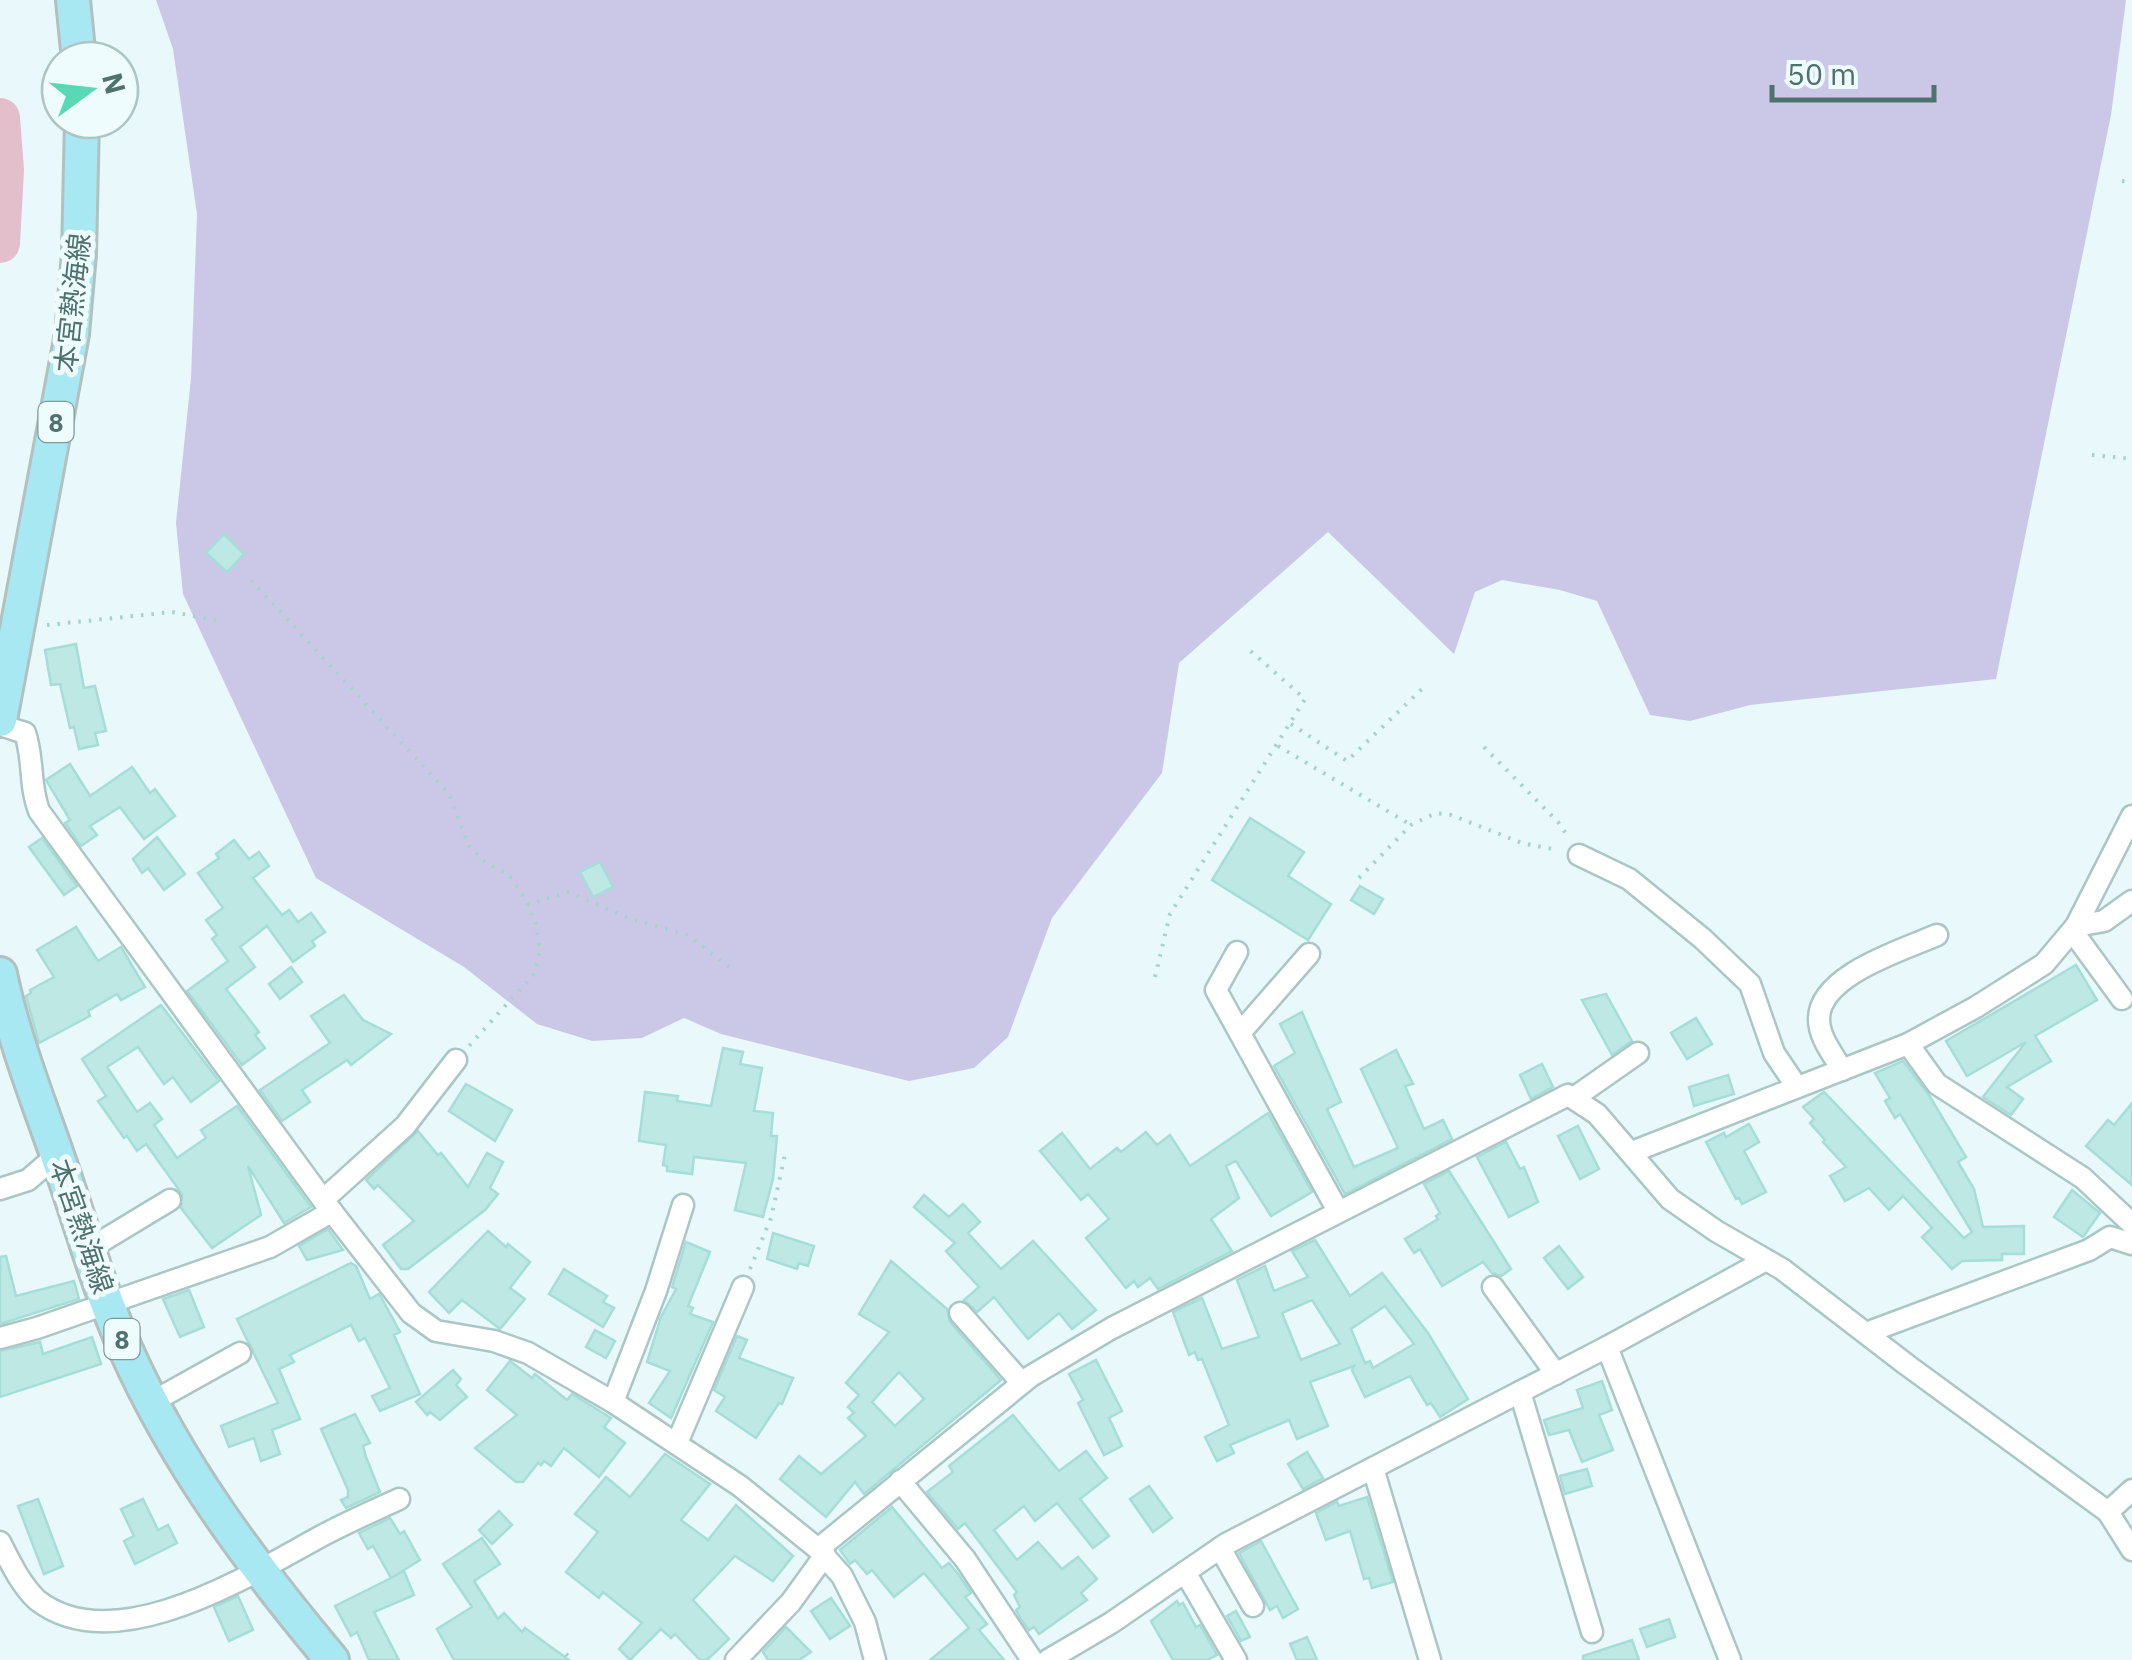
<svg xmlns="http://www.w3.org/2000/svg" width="2132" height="1660" font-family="'IBM Plex Sans','Noto Sans JP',sans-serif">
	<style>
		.green { fill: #cbc8e7 }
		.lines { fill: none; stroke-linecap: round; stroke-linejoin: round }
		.river { stroke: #e2bfcb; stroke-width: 40 }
		.building { fill: #bee8e4; stroke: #a5ded8; stroke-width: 2.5; fill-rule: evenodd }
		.street-casing { stroke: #abc7c5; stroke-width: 25 }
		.primary-casing { stroke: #b2c1bf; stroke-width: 38 }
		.path { stroke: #a6d2ce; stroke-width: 4; stroke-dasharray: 2.5 8; stroke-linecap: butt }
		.street { stroke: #fff; stroke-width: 20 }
		.primary { stroke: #a8e8f2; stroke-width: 32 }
		.labels { text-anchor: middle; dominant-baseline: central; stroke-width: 10; stroke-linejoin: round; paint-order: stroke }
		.shield { fill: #effcfd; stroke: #7f9b99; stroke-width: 2.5 }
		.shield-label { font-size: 25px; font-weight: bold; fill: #4f726e }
		.street-label { font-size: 28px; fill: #4f726e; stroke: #effcfd }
	</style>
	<rect width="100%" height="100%" fill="#e9f8fa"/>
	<path class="green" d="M156,0H2126L2111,115L1996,679L1750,705L1690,721L1650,715L1597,601L1560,590L1502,580L1475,592L1454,654L1328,532L1179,663L1162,773L1052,918L1008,1037L974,1068L909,1081L721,1034L684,1018L642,1038L592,1041L537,1024L464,967L316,878L183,594L176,523L191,378L197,214L173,49Z"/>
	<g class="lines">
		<path class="river" d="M0,118L4,170L0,243"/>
	</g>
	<g class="building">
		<path d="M224,534L244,554L227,572L206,553Z"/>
		<path d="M76,644L84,688L95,686L106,731L95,733L98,745L79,749L74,727L70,728L60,684L51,685L45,650Z"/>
		<path d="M70,764L90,796L132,767L150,793L155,789L175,816L144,839L120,807L90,826L97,835L81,846L65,823L70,820L46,780Z"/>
		<path d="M1250,818L1304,852L1288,876L1331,904L1308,940L1212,880Z"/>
		<path d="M157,837L185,874L164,890L148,868L142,873L133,859Z"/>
		<path d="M42,838L77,886L64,895L29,847Z"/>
		<path d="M234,840L249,859L259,852L269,866L253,878L282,915L289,910L298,922L311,913L325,932L312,941L315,946L293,962L267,926L240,947L255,967L226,989L259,1032L255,1035L265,1048L242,1065L187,991L228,961L212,939L217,935L206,920L223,908L198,873L219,858L216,854Z"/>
		<path d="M600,862L613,887L593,897L580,872Z"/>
		<path d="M1360,886L1383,899L1374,914L1351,900Z"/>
		<path d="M76,927L98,961L121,947L145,987L121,1000L117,994L88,1011L90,1016L39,1043L26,996L31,993L30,990L54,977L37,950Z"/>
		<path d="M2076,965L2097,1000L2035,1036L2051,1061L2007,1087L2023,1099L2011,1115L1983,1097L2026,1042L1967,1076L1946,1041Z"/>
		<path d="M291,967L302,982L280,999L269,984Z"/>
		<path d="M1606,994L1632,1041L1612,1055L1582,1000Z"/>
		<path d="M344,995L363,1020L391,1034L351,1065L347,1060L302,1090L310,1102L282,1121L260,1090L330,1043L311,1016Z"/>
		<path d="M161,1005L219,1081L191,1102L173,1077L164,1084L138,1047L107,1067L137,1112L150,1103L162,1119L154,1125L177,1158L206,1138L201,1130L237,1106L311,1207L284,1223L248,1166L261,1215L212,1248L181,1208L182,1194L146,1144L137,1151L127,1136L124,1138L98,1101L106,1096L82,1059Z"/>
		<path d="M1302,1012L1341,1102L1327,1109L1354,1167L1398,1148L1361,1069L1396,1050L1413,1084L1405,1086L1424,1129L1443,1120L1452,1139L1345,1194L1274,1066L1295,1053L1280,1024Z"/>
		<path d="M1696,1018L1712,1044L1687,1059L1671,1033Z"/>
		<path d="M723,1048L743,1052L740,1064L762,1068L754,1111L773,1113L771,1136H777L773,1179L763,1217L735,1210L746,1163L694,1157L692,1174L667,1171V1166L663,1165L666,1145L639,1141L645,1092L678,1096L677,1101L711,1106Z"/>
		<path d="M1903,1061L1929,1095L1966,1157L1958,1162L1974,1189L1983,1227L2024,1226V1254H2002V1260L1962,1261L1952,1269L1922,1237L1932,1228L1903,1196L1889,1210L1869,1188L1845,1201L1830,1176L1846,1167L1823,1142L1825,1140L1810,1123L1814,1119L1803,1107L1824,1092L1964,1238L1972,1232L1900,1114L1895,1118L1885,1101L1890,1098L1875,1073Z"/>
		<path d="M1542,1064L1553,1087L1531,1099L1520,1075Z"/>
		<path d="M1728,1075L1734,1094L1694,1106L1689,1087Z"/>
		<path d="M466,1084L512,1110L495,1141L449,1111Z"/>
		<path d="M2132,1103V1185L2086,1146L2108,1120L2114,1125Z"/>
		<path d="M1268,1113L1312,1192L1271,1216L1236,1161L1226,1166L1239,1198L1211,1219L1232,1251L1158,1289L1150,1278L1138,1287L1134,1281L1126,1288L1086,1238L1109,1219L1088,1194L1081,1200L1040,1151L1062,1133L1090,1169L1117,1148L1121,1152L1146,1132L1157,1145L1170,1135L1190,1166Z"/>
		<path d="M1749,1124L1759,1142L1744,1151L1766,1192L1742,1204L1739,1198L1736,1199L1706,1142L1724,1133L1726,1137Z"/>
		<path d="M1578,1126L1599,1169L1580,1179L1558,1136Z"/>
		<path d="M418,1131L438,1155L441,1153L468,1187L487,1153L503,1162L490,1188L498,1194L485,1210L408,1269H401L383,1245L414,1221L378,1185L374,1189L366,1180Z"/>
		<path d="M1506,1142L1520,1169L1524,1167L1538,1202L1509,1217L1477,1157Z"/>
		<path d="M1449,1171L1511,1269L1501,1276L1492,1273L1483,1262L1442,1286L1420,1249L1414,1253L1405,1239L1438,1219L1436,1216L1440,1213L1424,1184Z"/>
		<path d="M2072,1190L2100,1213L2083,1237L2054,1217Z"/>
		<path d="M924,1195L949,1217L963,1204L980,1222L968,1233L1001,1269L1033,1241L1096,1310L1072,1329L1059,1313L1028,1339L994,1297L977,1312L964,1300L979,1287L946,1251L955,1243L914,1207Z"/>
		<path d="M328,1229L343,1250L307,1260L299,1246Z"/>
		<path d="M488,1231L506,1247L508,1244L530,1262L510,1288L525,1299L500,1329L462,1300L449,1313L429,1292Z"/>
		<path d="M773,1233L814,1246L808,1266L799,1263L797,1269L767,1259Z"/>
		<path d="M1315,1240L1350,1296L1382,1273L1428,1333L1468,1399L1440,1417L1431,1403L1427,1405L1410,1376L1365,1397L1352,1370L1354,1366L1310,1382L1328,1426L1297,1439L1289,1420L1230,1445L1234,1453L1217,1461L1205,1437L1229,1425L1202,1359L1198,1360L1195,1352L1189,1355L1173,1312L1202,1298L1222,1349L1259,1337L1237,1280L1265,1266L1274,1291L1308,1277L1292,1251ZM1312,1300L1340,1344L1301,1360L1282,1313ZM1385,1306L1414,1344L1373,1368L1370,1361L1365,1363L1351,1329Z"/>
		<path d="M686,1242L710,1252L688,1306L693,1308L690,1314L713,1322L671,1418L649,1403L670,1371L647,1362L661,1317L676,1289L672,1287Z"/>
		<path d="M1559,1246L1583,1277L1568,1289L1544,1258Z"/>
		<path d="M6,1256L16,1296L74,1281L79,1299L0,1324V1257Z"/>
		<path d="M891,1261L947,1309L950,1322L1001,1380L864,1494L855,1482L826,1517L780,1479L799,1456L821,1474L866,1436L848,1418L854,1413L848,1407L859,1395L846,1383L889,1332L859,1314ZM899,1372L924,1399L895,1426L872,1402Z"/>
		<path d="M351,1263L356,1266L370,1299L379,1294L381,1297L400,1332L394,1335L420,1394L380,1411L372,1396L390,1388L365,1338L359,1341L351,1325L290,1355L294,1362L279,1369L300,1419L272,1430L280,1454L261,1461L254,1438L229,1447L221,1426L278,1403L237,1319Z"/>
		<path d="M564,1269L607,1296L603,1302L614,1308L603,1327L549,1294Z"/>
		<path d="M189,1290L204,1327L180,1337L163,1299Z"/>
		<path d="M595,1330L615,1341L606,1358L586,1347Z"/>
		<path d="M737,1336L747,1340L739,1358L793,1378L782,1404L779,1403L756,1438L716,1411L725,1397L714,1390Z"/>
		<path d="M92,1337L101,1364L0,1397V1351L40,1342L43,1354Z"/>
		<path d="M1096,1360L1122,1411L1109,1418L1122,1446L1104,1455L1078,1403L1083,1400L1069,1374Z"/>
		<path d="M510,1361L532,1378L535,1374L567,1400L572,1394L611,1418L604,1427L625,1443L599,1477L564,1448L551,1466L544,1461L541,1465L538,1463L523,1482H516L475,1448L517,1415L487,1390Z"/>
		<path d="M453,1370L461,1379L456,1385L467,1397L440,1420L430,1412L427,1415L416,1402Z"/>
		<path d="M1602,1381L1612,1410L1599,1415L1613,1450L1582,1462L1569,1430L1549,1435L1544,1420L1583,1408L1577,1390Z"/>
		<path d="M355,1414L370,1443L363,1446L366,1457L380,1492L346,1508L341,1500L348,1497V1490L321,1429Z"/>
		<path d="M1013,1415L1059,1471L1086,1451L1107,1478L1080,1499L1109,1536L1093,1548L1057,1503L1035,1521L1024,1506L994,1530L1017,1560L1038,1542L1062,1569L1078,1557L1097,1579L1081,1593L1087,1600L1039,1634L1034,1627L1029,1630L1021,1619L1016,1610L1020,1607L1014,1595L1017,1592L965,1523L958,1529L927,1492L953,1472L949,1466Z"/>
		<path d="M1307,1452L1323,1478L1303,1489L1288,1464Z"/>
		<path d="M665,1454L710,1484L681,1520L708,1540L736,1505L793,1556L773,1581L735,1556L693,1600L729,1639L707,1660H700L675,1634L671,1638L661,1629L630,1660L619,1649L642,1623L603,1592L599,1598L566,1572L598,1532L575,1514L606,1477L630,1497Z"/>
		<path d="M1587,1469L1592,1486L1565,1494L1560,1476Z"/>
		<path d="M1149,1486L1172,1518L1153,1532L1130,1499Z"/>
		<path d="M1367,1497L1393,1582L1372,1588L1369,1578L1364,1579L1350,1531L1326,1540L1316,1513L1337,1502L1339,1506Z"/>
		<path d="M38,1499L63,1566L44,1574L18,1506Z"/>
		<path d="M143,1499L158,1530L168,1525L177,1543L135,1564L124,1541L134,1536L121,1509Z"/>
		<path d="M892,1507L942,1568L949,1563L958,1574L971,1593L965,1597L987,1624L979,1630L1004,1660H930L969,1628L924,1573L894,1597L872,1570L867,1574L855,1560L850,1564L840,1550Z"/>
		<path d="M499,1511L512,1525L492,1544L479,1530Z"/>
		<path d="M390,1518L400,1534L404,1531L420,1560L391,1578L404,1571L414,1595L374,1612L399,1660H369L357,1632L351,1636L335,1606L391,1578L373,1546L368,1549L359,1533Z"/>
		<path d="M482,1538L500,1564L474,1581L498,1619L504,1613L522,1632L525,1628L569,1660H454L437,1629L472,1607L443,1564Z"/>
		<path d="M1261,1541L1298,1609L1283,1618L1277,1606L1270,1610L1239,1553Z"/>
		<path d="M238,1596L253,1630L229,1641L214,1607Z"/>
		<path d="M831,1598L850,1626L830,1639L811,1611Z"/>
		<path d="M1177,1601L1179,1605L1183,1603L1196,1627L1200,1625L1217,1655L1207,1660H1173L1151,1621Z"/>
		<path d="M1236,1611L1250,1637L1241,1641L1227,1616Z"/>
		<path d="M1669,1619L1675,1637L1647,1647L1640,1629Z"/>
		<path d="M786,1627L811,1652L799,1660H768L763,1652Z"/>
		<path d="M1307,1637L1317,1660H1297L1290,1644Z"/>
		<path d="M1632,1640L1639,1660H1583V1656Z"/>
	</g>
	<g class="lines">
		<g class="street-casing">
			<g id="street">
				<path d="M0,725L25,733C34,759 29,785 39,811L323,1200L411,1313L436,1331L494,1341L528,1353L613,1402L740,1486L818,1549L842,1576L865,1622L875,1660"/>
				<path d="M1579,855L1629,879L1703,939L1750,984L1774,1053L1797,1087"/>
				<path d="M2076,926L2132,816"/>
				<path d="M2073,932L2122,999"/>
				<path d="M1237,952L1216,990L1338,1211"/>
				<path d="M1240,1033L1309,954"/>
				<path d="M1908,1044L1937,1084L2083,1178L2132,1224"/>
				<path d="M1842,1070C1833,1054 1819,1038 1819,1019C1819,975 1903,950 1937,935"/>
				<path d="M1575,1097L1638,1053"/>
				<path d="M1632,1152L1908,1044L1976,1007L2044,964L2076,926L2104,921L2132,901"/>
				<path d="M0,1189L28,1180L57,1155"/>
				<path d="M323,1200L405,1126L456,1060"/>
				<path d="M89,1249L170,1200"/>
				<path d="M1493,1287L1556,1374"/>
				<path d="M960,1313L1022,1383"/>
				<path d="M1866,1333L2089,1250L2110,1237L2132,1244"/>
				<path d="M0,1338L37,1328L270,1247L331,1212"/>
				<path d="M1607,1347L1730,1660"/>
				<path d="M1520,1392L1592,1632"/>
				<path d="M152,1402L240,1353"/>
				<path d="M613,1402L656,1291L683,1205"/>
				<path d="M677,1443L743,1287"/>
				<path d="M1373,1468L1430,1660"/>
				<path d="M900,1481L965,1559L1032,1660"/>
				<path d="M2108,1512L2132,1490"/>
				<path d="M0,1542C10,1562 21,1585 37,1600C113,1660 245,1578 316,1539C343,1524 371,1512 399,1499"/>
				<path d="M1220,1548L1253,1606"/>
				<path d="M818,1549L1031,1376L1112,1328L1568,1095L1597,1114L1670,1199L1716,1231L1782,1269L1907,1365L2108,1512L2132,1550"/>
				<path d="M1185,1572L1236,1660"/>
				<path d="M736,1660L791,1602L825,1555"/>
				<path d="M1048,1660L1111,1623L1226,1544L1607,1347L1766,1260"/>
			</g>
		</g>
		<g class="primary-casing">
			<g id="primary">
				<path d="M73,0L79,60"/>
				<path d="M0,720L72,334L79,254L82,120"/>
				<path d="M0,974C13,1036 36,1095 57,1155C80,1220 98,1287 126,1350C178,1466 251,1563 332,1660"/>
			</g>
		</g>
		<g class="path">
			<path d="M2122,181L2132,182"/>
			<path d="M2092,455L2132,459"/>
			<path d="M251,580L449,794L469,846L485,862L509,875L525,899L536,924L540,951L534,974L469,1046"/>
			<path d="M47,625L172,612L216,620"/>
			<path d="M1291,724L1347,761L1422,689"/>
			<path d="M1278,746L1411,825"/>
			<path d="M1484,747L1558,822L1569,838"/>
			<path d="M1359,878L1411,825L1436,813L1451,815L1522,843L1557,850"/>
			<path d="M527,905L568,892L631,919L688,935L733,970"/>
			<path d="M1155,977L1170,914L1305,699L1246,647"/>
			<path d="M750,1269L771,1218L786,1150"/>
			<path d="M566,1654L572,1660"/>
		</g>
		<use href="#street" class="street"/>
		<use href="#primary" class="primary"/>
	</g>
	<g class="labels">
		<g class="shield">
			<rect x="38.5" y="402" width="35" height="40" rx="8"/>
			<rect x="104.5" y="1319" width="35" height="40" rx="8"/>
		</g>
		<g class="shield-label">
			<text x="56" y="422">8</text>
			<text x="122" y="1339">8</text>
		</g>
		<g class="street-label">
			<text transform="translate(72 303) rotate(-84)">本宮熱海線</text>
			<text transform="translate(82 1226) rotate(71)">本宮熱海線</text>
		</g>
	</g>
	<g transform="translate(90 90) rotate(75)"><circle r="48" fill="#effcfd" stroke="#afc5c4" stroke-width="2.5"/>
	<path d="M0-8L18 38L0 25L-18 38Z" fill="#5ad8b6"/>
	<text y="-15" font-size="28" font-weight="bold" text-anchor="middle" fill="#4f726e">N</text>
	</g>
	<path d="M1772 85v15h162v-15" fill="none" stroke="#4f726e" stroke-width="5"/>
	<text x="1787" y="85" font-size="30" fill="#4f726e" stroke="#effcfd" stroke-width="8" paint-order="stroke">50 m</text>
</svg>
